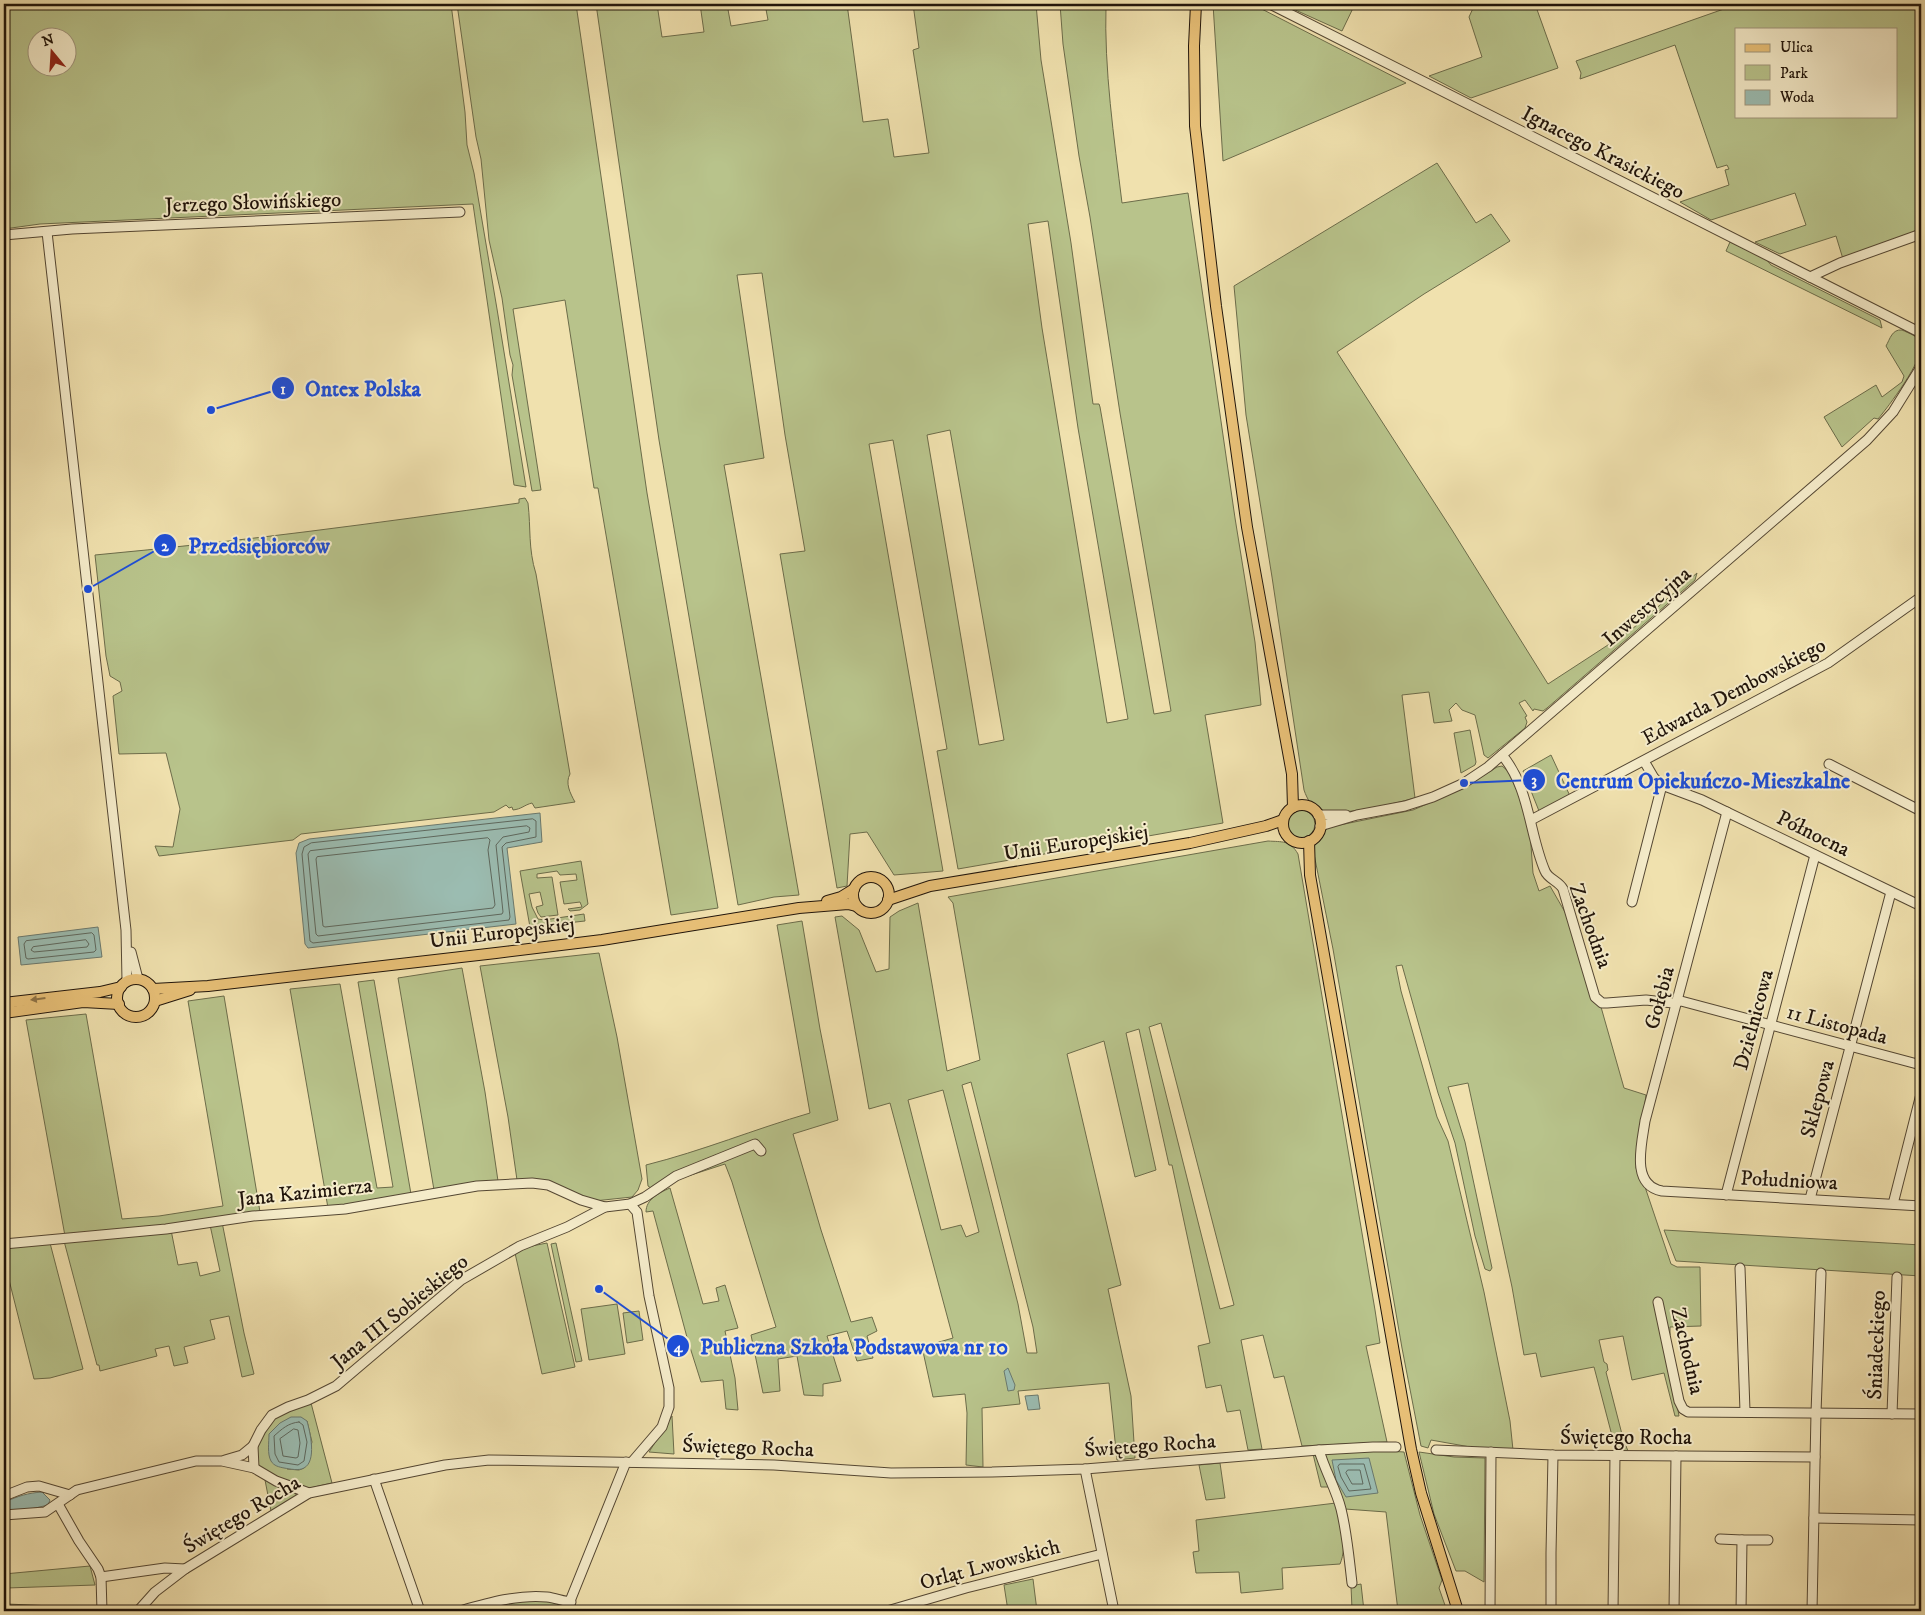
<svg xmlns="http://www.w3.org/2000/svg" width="1925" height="1615" font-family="'IM FELL DW Pica',serif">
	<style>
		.green { fill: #b8c38b; stroke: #6c6c4a; fill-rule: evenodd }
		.water { fill: #9bbcb1; stroke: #6a796e }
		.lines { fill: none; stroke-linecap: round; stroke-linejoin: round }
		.shore { stroke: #5e685e; stroke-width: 1 }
		.minor-casing { stroke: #544733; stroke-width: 11 }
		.major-casing { stroke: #20140a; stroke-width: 12 }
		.minor { stroke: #f5ecca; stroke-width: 9 }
		.major { stroke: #e8c077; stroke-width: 10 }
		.oneway { fill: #8e7346 }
		.labels { text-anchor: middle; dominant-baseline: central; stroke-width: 4; stroke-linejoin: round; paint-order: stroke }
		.street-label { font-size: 21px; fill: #20140a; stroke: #f5ecca }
		.leader { fill: none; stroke: #1d4ed8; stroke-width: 2 }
		.callout-dot { fill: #1d4ed8; stroke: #f5ecca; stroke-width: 2 }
		.mark-label { font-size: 15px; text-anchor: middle; font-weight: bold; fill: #fff }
		.callout-label { font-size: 22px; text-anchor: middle; font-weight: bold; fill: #1d4ed8; stroke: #f5ecca; stroke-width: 4; stroke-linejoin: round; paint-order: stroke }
	</style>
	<rect width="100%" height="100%" fill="#f0e1ae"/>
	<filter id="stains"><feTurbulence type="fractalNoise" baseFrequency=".004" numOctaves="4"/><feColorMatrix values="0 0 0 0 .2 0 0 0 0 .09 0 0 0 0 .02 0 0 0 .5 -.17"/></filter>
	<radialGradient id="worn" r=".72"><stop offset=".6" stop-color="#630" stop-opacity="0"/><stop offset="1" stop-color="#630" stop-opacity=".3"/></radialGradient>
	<g class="green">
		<path d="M4,4H451L465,112L467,145L474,173L497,309L526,487L514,485L473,204L40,224L4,229ZM38,38H68V68H38Z"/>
		<path d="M457,4H576L647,493L718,908L671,915L598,488H594L565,300L513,309L541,490L532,491L512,375L513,365L510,355L502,298L489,240L481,159L476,137Z"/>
		<path d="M596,4H657L662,37L704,32L700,4H727L731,26L768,20L765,4H847L863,122L888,119L894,157L929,153L913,50L919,48L913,4H1036L1041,60L1071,243L1093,404H1099L1100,407L1154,714L1171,711L1120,413L1090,217L1079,156L1063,44L1060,4H1106C1104,70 1114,137 1122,203L1188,193L1235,518L1255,642L1261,705L1205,715L1223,823L958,869L937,751L947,749L893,440L869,444L943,871L894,875L867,832L850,834L847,886L837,888L780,554L805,551L785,435L762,273L737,275L764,458L724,465L799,895L774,897L738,905L659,440ZM1048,221L1078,428L1128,719L1107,723L1042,328L1028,224ZM950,430L1004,740L979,745L927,435Z"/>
		<path d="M1213,4H1252L1406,83L1223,161Z"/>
		<path d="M1282,4H1355L1342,31Z"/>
		<path d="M1475,4H1535L1558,68L1471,98L1429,76L1482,57L1469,17Z"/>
		<path d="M1738,4H1921V230L1843,259L1836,236L1780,254L1755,242L1806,225L1795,193L1711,220L1680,202L1729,185L1725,170L1729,169L1727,165L1717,168L1675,45L1580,79L1581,73L1576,61ZM1736,29H1896V116H1736Z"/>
		<path d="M1437,163L1476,223L1491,214L1510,241L1424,294L1337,352L1452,530L1548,684L1631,630L1697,573L1695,580L1547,708L1543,711L1534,709L1533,711L1525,700L1519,703L1527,716L1525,717L1527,722L1525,728L1488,758L1484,755L1475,715L1462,710L1456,703L1449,710L1452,721L1434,723L1429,692L1402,695L1415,798C1398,803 1339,816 1323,812C1313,810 1307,799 1304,790L1272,577L1246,415L1234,286Z"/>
		<path d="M1730,242L1766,259L1771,265L1880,320L1882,328L1726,251Z"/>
		<path d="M1902,330C1908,333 1919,336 1921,344C1924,360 1888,407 1878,419L1874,418L1842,447L1824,417L1876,385L1882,397L1902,382L1904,376L1886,346C1890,339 1892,329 1902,330Z"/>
		<path d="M525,498L528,503C531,529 528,548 536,574L570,774C565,783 570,793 575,802L535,808L532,803C524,805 522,809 513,810L512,807L509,808L506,805L494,812L301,834L293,840L159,856L155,846L173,847L180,809L166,753L119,754L113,696L122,691L120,682L110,676L106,656L95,555C236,542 378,523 519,503V499Z"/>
		<path d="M1470,730L1476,762L1475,765L1461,773L1454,733Z"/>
		<path d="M1551,755L1570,796L1539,811L1523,771Z"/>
		<path d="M1502,766L1508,771L1520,797L1530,832L1533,873L1539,891L1550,886L1573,926L1601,1007L1624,1088L1646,1095L1636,1168L1643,1181L1671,1264L1677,1267H1700L1701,1326L1670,1327V1335L1665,1338L1679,1416H1675L1664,1373L1632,1380L1623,1336L1599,1340L1604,1362L1607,1364L1608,1370L1606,1372L1625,1446H1626L1628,1451H1616L1594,1367L1541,1377L1536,1353L1524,1355L1512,1287L1468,1083L1448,1087L1465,1142L1492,1268L1490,1271L1485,1269L1475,1236L1455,1143L1438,1093L1402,965L1396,966L1401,991L1437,1117L1448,1141L1484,1292L1510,1421L1513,1450H1487L1431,1440L1428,1448L1421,1446L1402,1348L1333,949L1312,844L1325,828L1413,810L1462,789L1497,767Z"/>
		<circle cx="1301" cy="824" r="14"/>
		<path d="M1268,841C1282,842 1290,840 1298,854L1375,1310L1380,1343L1366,1346L1387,1442L1302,1446L1284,1376L1274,1378L1263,1335L1241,1340L1262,1449L1248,1450L1240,1410L1227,1412L1221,1385L1206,1388L1198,1346L1210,1343L1172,1165H1169L1139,1029L1126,1033L1156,1170L1135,1177L1104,1041L1067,1054L1121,1285L1108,1289L1131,1396L1135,1458L1117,1460L1109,1383L1018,1391L1020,1404L982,1408L983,1467L966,1465L967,1413L965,1394L933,1397L922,1347L953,1338L890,1103L869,1109L835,917L842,916L859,930L876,972L889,969L890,917L899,911L918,903L947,1071L980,1060L953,903L948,897ZM1161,1023L1234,1305L1220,1309L1149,1027ZM971,1082L1033,1327L1037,1353H1027L1018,1304L962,1085ZM943,1090L979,1232L966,1237L961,1225L941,1230L908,1100Z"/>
		<path d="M581,861L588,904L580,910L570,911L568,909L582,907L580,902L564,904L560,882L577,880L576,874L560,875L557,871L537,874V878L552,877L558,915L541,917L538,913L536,907L543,905L540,892L529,894L532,907L538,919L544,920L584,914L585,921L530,927L520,871Z"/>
		<path d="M802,921L820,1029L838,1120L793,1134L821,1230L851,1322L872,1317L877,1331L867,1336L873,1358L857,1361L847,1331L827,1336L841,1381L823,1384V1396L804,1395L797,1356L778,1359L780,1391L763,1393L751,1335L776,1327L732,1182L725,1164L651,1188L648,1186L646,1165C702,1151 755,1129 810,1113L777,925Z"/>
		<path d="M599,953L617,1037L642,1179L638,1190L632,1197L594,1201L517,1180L508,1117L480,966Z"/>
		<path d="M462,968L485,1092L498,1181L434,1190L398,978Z"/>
		<path d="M374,980L411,1194L328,1208L290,989L340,984L377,1188L393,1187L358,982Z"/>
		<path d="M224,996L260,1212L144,1230L65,1236L26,1020L86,1014L122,1219L159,1216L223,1206L188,1001Z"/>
		<path d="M670,1188L703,1304L719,1301L716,1288L725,1285L738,1328L725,1331L735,1378L738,1410L726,1409L723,1380L701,1382L688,1341L653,1211L646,1212C646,1199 659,1193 670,1188Z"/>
		<path d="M222,1222L244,1333L254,1374L242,1377L229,1316L210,1320L215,1339L184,1347L188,1363L174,1366L169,1346L155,1349L157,1356L100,1371L99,1365H97L64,1241L171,1230L178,1265L197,1262L200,1276L220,1271L210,1225Z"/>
		<path d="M1664,1230L1921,1245V1276L1676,1261Z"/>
		<path d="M50,1243L83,1369L50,1378L34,1379L4,1260V1247Z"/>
		<path d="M547,1243L575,1367L542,1374L515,1253L527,1247Z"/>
		<path d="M556,1243L582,1361L576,1362L551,1244Z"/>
		<path d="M617,1304L625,1354L589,1360L581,1309Z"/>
		<path d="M639,1311L643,1340L627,1343L623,1313Z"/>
		<path d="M311,1403L332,1483L310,1488L298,1487L259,1467L256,1459L258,1444L275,1416ZM307,1421L312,1442L304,1468L299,1470L287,1469Z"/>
		<path d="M672,1416L674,1454L649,1452Z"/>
		<path d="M1371,1450L1404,1452L1420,1515L1442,1580L1439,1588L1447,1611H1398L1386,1512L1345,1509L1324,1454Z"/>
		<path d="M1419,1452L1454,1457L1485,1458L1484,1582L1465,1571H1456L1434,1514Z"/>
		<path d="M1313,1454C1322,1461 1326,1476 1330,1487H1321Z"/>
		<path d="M1220,1463L1225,1498L1206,1500L1199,1465Z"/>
		<path d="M265,1480L296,1492V1496L271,1511Z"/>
		<path d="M1336,1503C1341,1521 1348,1545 1340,1564L1282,1568L1283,1589L1241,1593L1239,1572L1196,1573L1193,1552L1199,1551L1196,1520Z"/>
		<path d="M90,1566L95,1585L7,1588V1604L53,1606L52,1611H4V1574Z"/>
		<path d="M1033,1579L1037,1611H1008L1004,1585Z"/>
		<path d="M1361,1584L1364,1611H1299L1352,1609L1351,1586Z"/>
		<path d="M533,1600C544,1601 556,1599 562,1609L561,1611H538L532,1608L513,1611H477L476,1609L504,1603Z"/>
	</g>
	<g class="water">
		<path d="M540,813L542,842L507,848L516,924L308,948L305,944L296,853L299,843L309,839Z"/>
		<path d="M98,927L102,957L21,965L18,937Z"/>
		<path d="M1008,1368L1015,1385L1014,1390L1008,1391L1004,1371Z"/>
		<path d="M1038,1395L1040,1409L1028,1410L1025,1396Z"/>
		<path d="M291,1417H301L307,1421C310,1432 317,1461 304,1468C299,1471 290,1469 284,1468C279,1467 274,1466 271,1461C267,1454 269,1442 269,1434L280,1423Z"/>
		<path d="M1369,1458L1378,1493L1346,1497L1336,1480L1332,1460Z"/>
		<path d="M42,1492L50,1500L48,1505L27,1510H6L5,1502C18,1496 28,1493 42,1492Z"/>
	</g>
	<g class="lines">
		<g class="shore">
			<path d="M533,819L536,821V837L506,843L502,847L510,917L509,920L313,943L310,941L302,854L304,847L311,843Z"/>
			<path d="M527,826L530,828L529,832L503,837L496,845L503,912L502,914L318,936L316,934L308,854L310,851Z"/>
			<path d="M488,838L490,840L488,850L495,905L493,908L325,927L323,926L316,859L317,857Z"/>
			<path d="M92,933L94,935L96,950L94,952L28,959L26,958L24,944L26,941Z"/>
			<path d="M86,940L89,944L87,947L34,952L31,950L33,947Z"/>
			<path d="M299,1422L303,1425L307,1442L304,1461L298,1465L279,1462L275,1454L274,1436C282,1429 288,1423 299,1422Z"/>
			<path d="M294,1429L298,1430L300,1443L298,1457L296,1458L283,1456L280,1439Z"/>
			<path d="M1340,1464H1364L1371,1489L1349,1491L1341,1477L1338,1467Z"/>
			<path d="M1348,1470H1360L1363,1484H1352L1346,1473Z"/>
		</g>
		<g class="minor-casing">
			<g id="minor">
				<path d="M1270,4L1921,333"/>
				<path d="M47,232L126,930L127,981"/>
				<path d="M4,235L72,229L460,212"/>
				<path d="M1810,277L1840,263L1921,234"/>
				<path d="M1502,755C1530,788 1529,834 1545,871C1548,879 1559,881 1563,889L1595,997L1602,1003H1607L1646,1000L1673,1003L1681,1001L1921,1065"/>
				<path d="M1644,761L1654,778L1662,785L1702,800L1921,906"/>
				<path d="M1829,764L1921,811"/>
				<path d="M1727,812L1645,1121C1642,1143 1630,1185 1662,1191L1921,1206"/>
				<path d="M1318,815H1346"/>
				<path d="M1531,820L1828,663L1921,597"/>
				<path d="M1320,826L1357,815L1405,806L1433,797L1464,783L1488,767L1867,440L1893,412L1921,367"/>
				<path d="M1632,902L1662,785"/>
				<path d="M131,952L138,979"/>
				<path d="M1726,1195L1815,855"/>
				<path d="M1810,1199L1891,892"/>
				<path d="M630,1204L637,1212L649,1296L669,1388V1407L662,1427L632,1462"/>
				<path d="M1893,1204L1921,1094"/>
				<path d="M4,1244L166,1229L253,1216L345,1209L477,1186L532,1183L548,1185L581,1200L605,1207"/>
				<path d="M1740,1268L1745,1411"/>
				<path d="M1658,1302L1679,1401L1683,1409L1688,1412L1921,1414"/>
				<path d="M1892,1414L1897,1277"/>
				<path d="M1319,1450C1325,1471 1336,1489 1341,1509C1347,1533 1349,1558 1352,1583"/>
				<path d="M1436,1450L1553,1455L1815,1457"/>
				<path d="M225,1460L242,1455L253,1446"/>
				<path d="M254,1468L253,1446L261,1430L272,1415L288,1407L308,1400L336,1386L461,1280L520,1246L567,1227L605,1207L630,1204L645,1197L676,1176L755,1144L761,1151"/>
				<path d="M1085,1469L1114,1611"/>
				<path d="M374,1479L420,1611"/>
				<path d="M4,1496L27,1487L39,1486L70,1495"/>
				<path d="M58,1504L79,1541L98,1569L101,1577L102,1611"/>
				<path d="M4,1515L45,1512L77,1490L196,1461H222L254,1468L276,1481L309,1493"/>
				<path d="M1814,1518L1921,1520"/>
				<path d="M1720,1539L1742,1540"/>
				<path d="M101,1577L165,1568L185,1569"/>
				<path d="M138,1611L155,1592L185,1569L309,1493L445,1465L489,1460L774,1465L891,1473L992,1472L1085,1469L1319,1450L1373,1447H1396"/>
				<path d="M460,1611C488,1603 519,1594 547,1597C555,1598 563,1601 571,1602"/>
				<path d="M566,1611L626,1462"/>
				<path d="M887,1611L966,1588L1102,1554"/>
				<path d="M1490,1611L1491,1452"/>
				<path d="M1551,1611V1553L1553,1455"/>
				<path d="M1613,1611L1615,1455"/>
				<path d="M1674,1611L1676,1456"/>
				<path d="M1741,1611L1742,1540H1768"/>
				<path d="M1812,1611L1816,1413L1821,1273"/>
			</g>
		</g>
		<g class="major-casing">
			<g id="major">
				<path d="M1196,4L1194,46L1195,126L1216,306L1247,527L1292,774L1293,807"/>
				<circle cx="1302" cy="824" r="19"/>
				<path d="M1309,841L1310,875L1411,1449L1421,1493L1458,1611"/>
				<circle cx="871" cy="895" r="18"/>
				<path d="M888,900L930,886L1190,843L1266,826L1283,820"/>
				<path d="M827,901L841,897L854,889"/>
				<circle cx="136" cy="998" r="19"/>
				<path d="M153,989L208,986L496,953L602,940L799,908L848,904L856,906"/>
				<path d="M155,1001L190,990"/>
				<path d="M4,1003L100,992L121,987"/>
				<path d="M4,1013L83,1002L119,1004"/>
			</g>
		</g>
		<use href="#minor" class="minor"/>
		<use href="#major" class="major"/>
	</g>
	<defs><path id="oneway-solid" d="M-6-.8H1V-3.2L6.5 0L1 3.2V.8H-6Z" transform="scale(1.25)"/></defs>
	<use class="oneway" href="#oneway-solid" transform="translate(38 999) rotate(173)"/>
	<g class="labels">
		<g class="street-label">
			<text transform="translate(1603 153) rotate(27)">Ignacego Krasickiego</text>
			<text transform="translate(253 203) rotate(-2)">Jerzego Słowińskiego</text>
			<text transform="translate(1647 607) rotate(-41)">Inwestycyjna</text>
			<text transform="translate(1734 692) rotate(-28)">Edwarda Dembowskiego</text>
			<text transform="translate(1813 834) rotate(26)">Północna</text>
			<text transform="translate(1076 843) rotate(-9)">Unii Europejskiej</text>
			<text transform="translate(1590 926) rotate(70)">Zachodnia</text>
			<text transform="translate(502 933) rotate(-7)">Unii Europejskiej</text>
			<text transform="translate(1660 998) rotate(-75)">Gołębia</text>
			<text transform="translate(1754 1020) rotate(-75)">Dzielnicowa</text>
			<text transform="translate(1837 1025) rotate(15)">11 Listopada</text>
			<text transform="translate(1818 1099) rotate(-75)">Sklepowa</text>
			<text transform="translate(1789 1181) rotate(3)">Południowa</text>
			<text transform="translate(305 1193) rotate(-6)">Jana Kazimierza</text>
			<text transform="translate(400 1312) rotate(-39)">Jana III Sobieskiego</text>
			<text transform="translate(1877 1345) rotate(-88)">Śniadeckiego</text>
			<text transform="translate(1687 1351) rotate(77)">Zachodnia</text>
			<text x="1626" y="1438">Świętego Rocha</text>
			<text transform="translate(1150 1446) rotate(-4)">Świętego Rocha</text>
			<text transform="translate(748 1448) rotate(2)">Świętego Rocha</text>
			<text transform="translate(242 1515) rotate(-31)">Świętego Rocha</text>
			<text transform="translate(990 1565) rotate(-15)">Orląt Lwowskich</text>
		</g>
	</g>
	<path class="leader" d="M211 410L283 388M88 589L165 545M1464 783L1534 780M599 1289L678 1346"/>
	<g class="callout-dot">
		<circle cx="211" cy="410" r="5"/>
		<circle cx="88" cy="589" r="5"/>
		<circle cx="1464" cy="783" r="5"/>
		<circle cx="599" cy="1289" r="5"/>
		<circle cx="283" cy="388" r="12"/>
		<circle cx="165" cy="545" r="12"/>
		<circle cx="1534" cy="780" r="12"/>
		<circle cx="678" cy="1346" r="12"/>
	</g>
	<g class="mark-label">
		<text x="283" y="394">1</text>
		<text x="165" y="551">2</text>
		<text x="1534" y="785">3</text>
		<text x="678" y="1352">4</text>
	</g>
	<g class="callout-label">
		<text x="363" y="396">Ontex Polska</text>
		<text x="259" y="553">Przedsiębiorców</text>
		<text x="1703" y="788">Centrum Opiekuńczo-Mieszkalne</text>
		<text x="854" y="1354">Publiczna Szkoła Podstawowa nr 10</text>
	</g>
	<rect width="1925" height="1615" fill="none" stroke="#f0e1ae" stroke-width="20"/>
	<rect x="5" y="5" width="1915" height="1605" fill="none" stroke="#20140a" stroke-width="2.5"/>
	<rect x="10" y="10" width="1905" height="1595" fill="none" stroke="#20140a"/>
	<rect x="1735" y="28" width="162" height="90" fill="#f5ecca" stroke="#a0967d"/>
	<rect x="1745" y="44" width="25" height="8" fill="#e8c077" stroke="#a0967d"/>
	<text x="1780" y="52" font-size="15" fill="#20140a">Ulica</text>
	<rect x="1745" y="65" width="25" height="15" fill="#b8c38b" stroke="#a0967d"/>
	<text x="1780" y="78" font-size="15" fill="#20140a">Park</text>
	<rect x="1745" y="90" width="25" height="15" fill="#9bbcb1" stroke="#a0967d"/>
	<text x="1780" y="102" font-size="15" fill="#20140a">Woda</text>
	<g transform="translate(52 52) rotate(342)"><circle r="24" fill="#f5ecca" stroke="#a0967d"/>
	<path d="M0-4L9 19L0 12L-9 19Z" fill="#8f2418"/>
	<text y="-8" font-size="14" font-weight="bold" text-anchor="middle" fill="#20140a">N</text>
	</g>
	<rect width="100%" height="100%" filter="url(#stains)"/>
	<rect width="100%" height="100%" fill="url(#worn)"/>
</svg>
